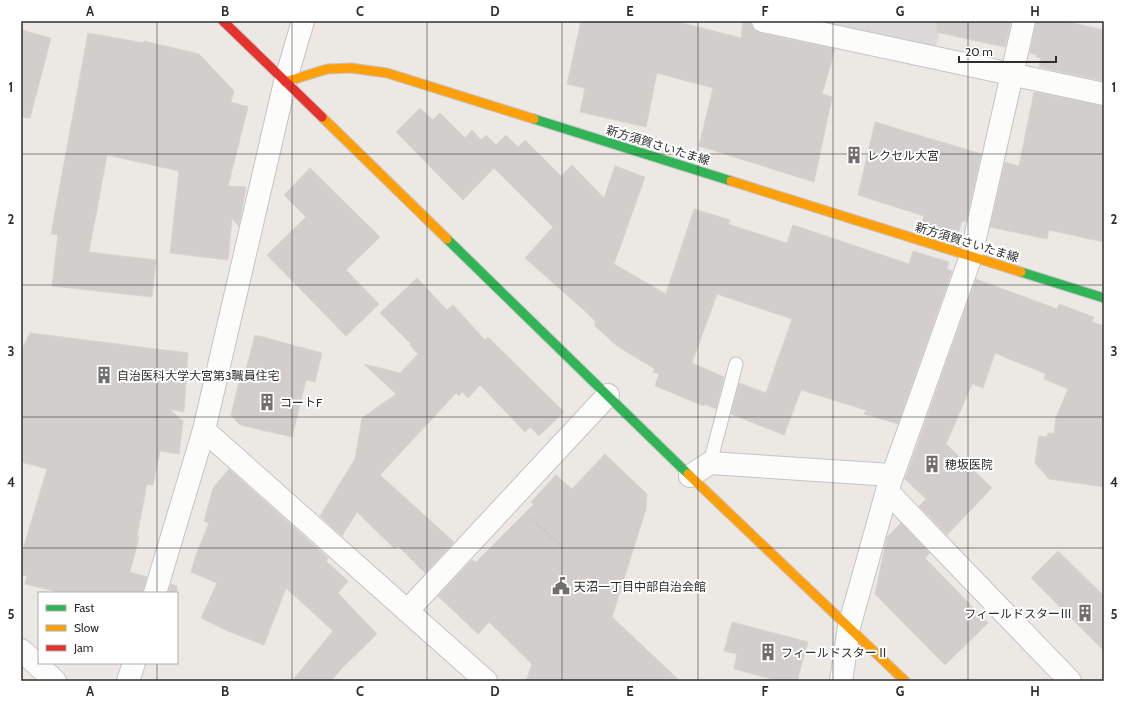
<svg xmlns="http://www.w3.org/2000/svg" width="1125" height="702" font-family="Cabin,'Noto Sans JP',sans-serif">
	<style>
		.industrial { fill: #dcd9db }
		.building { fill: #d1cecb; stroke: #d7d4d0 }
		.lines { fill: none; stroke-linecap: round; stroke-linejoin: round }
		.lane-casing { stroke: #c5c4c5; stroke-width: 15 }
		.street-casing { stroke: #c5c4c5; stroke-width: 24 }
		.fast-casing { stroke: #c5c4c5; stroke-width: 11 }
		.slow-casing { stroke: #c5c4c5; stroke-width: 11 }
		.jam-casing { stroke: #c5c4c5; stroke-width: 11 }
		.path { stroke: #c9c9c8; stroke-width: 2.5; stroke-dasharray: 3 2; stroke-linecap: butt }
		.lane { stroke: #fcfcfb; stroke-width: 13 }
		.street { stroke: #fcfcfb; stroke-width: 22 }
		.fast { stroke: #30b455; stroke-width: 9 }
		.slow { stroke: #ff9f0a; stroke-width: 9 }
		.jam { stroke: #e5322d; stroke-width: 9 }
		.grid { fill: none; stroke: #2e2e2e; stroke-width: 1; stroke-opacity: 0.55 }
		.labels { text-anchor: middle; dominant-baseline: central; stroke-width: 4; stroke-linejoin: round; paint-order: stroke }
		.street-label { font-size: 12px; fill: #2e2e2e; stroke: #fff }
		.poi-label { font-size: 12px; fill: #2e2e2e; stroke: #fff; text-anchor: start }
		.neatline { fill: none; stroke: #2e2e2e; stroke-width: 1.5 }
		.grid-label { font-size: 13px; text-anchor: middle; font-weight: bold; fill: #2e2e2e }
	</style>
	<rect width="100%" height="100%" fill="#ece8e4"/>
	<path class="industrial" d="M818,21H942L936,47Z"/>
	<g class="building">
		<path d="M581,21H674L741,38L743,21H751L754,30L760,33L835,49L822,94L832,97L814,182L699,146L713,88L657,73L646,127L580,112L585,88L567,84Z"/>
		<path d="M937,21H1011L1005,47L936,32Z"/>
		<path d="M1036,21H1063L1104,30V81L1039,67L1041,58L1037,57V55L1030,53Z"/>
		<path d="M21,30L51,38L30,118L21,117Z"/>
		<path d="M88,33L144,43V41L199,54L234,91L231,102L248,107L228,186L246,187L239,226L232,219L228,260L170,253L179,171L107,155L89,252L156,260L152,297L52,286L58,235L51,234Z"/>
		<path d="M1034,92L1104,106V242L1049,230L1047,239L990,227L1005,162L1019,166Z"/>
		<path d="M420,108L433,120L440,113L465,138L472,130L481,140L486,135L496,145L506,135L518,147L525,140L561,176L572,165L604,198L615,166L645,177L614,264L666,294L694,209L730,220L728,224L787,243L793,225L909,264L913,251L949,262L947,269L952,271L898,424L864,414L866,410L801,390L784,435L731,414L739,383L766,393L792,319L717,294L692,363L724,377L716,409L705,404L704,406L655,386L659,374L653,372L655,369L617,346L595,326V321L586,312L525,258L553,227L494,168L463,200L396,132Z"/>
		<path d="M875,122L981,154L966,222L962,221L956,239L920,227L924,216L858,195Z"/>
		<path d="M310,168L380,237L346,270L379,304L346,336L267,255L306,217L284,195Z"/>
		<path d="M417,278L447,310L453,305L485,340L488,337L564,412L539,436L530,427L525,432L480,385L468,398L462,392L459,396L456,393L380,475L454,542L425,573L398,546L395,549L357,512L342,536L320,516L355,459L362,418L396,394L364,364L400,373L418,354L410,345L411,344L380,313Z"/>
		<path d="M976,279L1057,309L1059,304L1094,317L1092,322L1104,326V487L1049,479L1035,463L1039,436L1047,437L1048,433L1054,434L1056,418L1068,389L1044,379L1046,374L995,353L983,388L972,384L946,444L992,488L947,535L919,506L926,499L905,479Z"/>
		<path d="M30,333L188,353L184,412L169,409L183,421L179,454L160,451L153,485L147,484L137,536L139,537L130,572L147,577L143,593H63L25,584L27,576L21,575V556L47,469L21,462V351Z"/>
		<path d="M255,335L322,353L315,382L306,380L292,437L240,425L231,415L241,373L245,374Z"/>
		<path d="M605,454L647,494L646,509L612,617L680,681H526L532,664L489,622L478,634L438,596L472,560L476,562L534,504L531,502L556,475L572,489Z"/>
		<path d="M229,469L328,558L326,561L348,581L338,593L377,634L342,668L331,681H292L333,631L286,588L264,645L230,632L201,618L217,583L191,572L196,555L209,523L204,521L213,488Z"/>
		<path d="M901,523L930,553L925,558L988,623L945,665L875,594L887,537Z"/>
		<path d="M1058,551L1104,596V651L1031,578Z"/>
		<path d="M171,584L177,586L176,593H168Z"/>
		<path d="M732,622L808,642L797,681H779L734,669L737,654L724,651Z"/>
	</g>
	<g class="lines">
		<g class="lane-casing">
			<path id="lane" d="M710,463L736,364"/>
		</g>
		<g class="street-casing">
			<g id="street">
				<path d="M763,21L1104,94"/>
				<path d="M204,430L486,681"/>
				<path d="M690,476L710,463L892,475"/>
				<path d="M887,491L1070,681"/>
				<path d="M155,593L204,430L285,82L303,21"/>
				<path d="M407,611L608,395"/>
				<path d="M21,650L55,681"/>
				<path d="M128,681L134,663"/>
				<path d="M841,681L849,627L887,491L971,256L1024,21"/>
			</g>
		</g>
		<g class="fast-casing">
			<g id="fast">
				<path d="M534,119L731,181"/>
				<path d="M447,239L688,474"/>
				<path d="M1021,272L1104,298"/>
			</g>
		</g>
		<g class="slow-casing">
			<g id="slow">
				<path d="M285,82L327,69L351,68L387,73L534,119"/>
				<path d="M322,117L447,239"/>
				<path d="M731,181L1021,272"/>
				<path d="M688,474L905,681"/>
			</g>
		</g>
		<g class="jam-casing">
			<path id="jam" d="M223,21L322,117"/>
		</g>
		<path class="path" d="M532,519L561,546"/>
		<use href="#lane" class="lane"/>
		<use href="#street" class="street"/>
		<use href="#fast" class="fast"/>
		<use href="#slow" class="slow"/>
		<use href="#jam" class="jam"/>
	</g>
	<path class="grid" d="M157,21V593M292,21V681M427,21V681M562,21V681M698,21V681M833,21V681M968,21V681M21,154H1104M21,285H1104M21,417H1104M21,548H1104M157,663V681"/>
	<defs>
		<g id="building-bare" transform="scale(1.38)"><path d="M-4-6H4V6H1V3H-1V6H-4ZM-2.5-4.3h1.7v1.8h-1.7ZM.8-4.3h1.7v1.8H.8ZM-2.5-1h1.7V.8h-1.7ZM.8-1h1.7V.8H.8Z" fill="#706f6e" stroke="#fff" stroke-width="2.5" paint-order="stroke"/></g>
		<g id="civic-bare" transform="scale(1.38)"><path d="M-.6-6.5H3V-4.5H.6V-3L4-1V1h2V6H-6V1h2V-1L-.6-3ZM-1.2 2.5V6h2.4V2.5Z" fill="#706f6e" stroke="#fff" stroke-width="2.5" paint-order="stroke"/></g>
	</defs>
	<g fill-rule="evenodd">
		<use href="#building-bare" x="854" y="155"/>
		<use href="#building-bare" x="104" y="375"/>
		<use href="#building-bare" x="267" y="402"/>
		<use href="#building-bare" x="932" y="464"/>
		<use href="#civic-bare" x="561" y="586"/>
		<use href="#building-bare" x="1085" y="613"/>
		<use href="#building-bare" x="768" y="652"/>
	</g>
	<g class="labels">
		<g class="street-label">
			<text transform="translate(658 145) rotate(17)">新方須賀さいたま線</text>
			<text transform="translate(967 242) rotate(17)">新方須賀さいたま線</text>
		</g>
		<g class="poi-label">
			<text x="867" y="155">レクセル大宮</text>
			<text x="117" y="375">自治医科大学大宮第3職員住宅</text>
			<text x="280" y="402">コートF</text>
			<text x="945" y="464">穂坂医院</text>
			<text x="574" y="586">天沼一丁目中部自治会館</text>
			<text x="1072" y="613" text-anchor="end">フィールドスターⅢ</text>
			<text x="781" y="652">フィールドスターⅡ</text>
		</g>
	</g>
	<rect width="1125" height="702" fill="none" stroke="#ffffff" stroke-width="44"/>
	<rect x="38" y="592" width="140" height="72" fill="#ffffff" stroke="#ababab"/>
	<rect x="46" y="605" width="20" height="6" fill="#30b455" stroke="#ababab"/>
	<text x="74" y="612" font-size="12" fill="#2e2e2e">Fast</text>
	<rect x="46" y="625" width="20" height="6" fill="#ff9f0a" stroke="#ababab"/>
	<text x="74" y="632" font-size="12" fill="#2e2e2e">Slow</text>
	<rect x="46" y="645" width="20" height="6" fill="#e5322d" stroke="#ababab"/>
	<text x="74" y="652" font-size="12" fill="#2e2e2e">Jam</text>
	<path d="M959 56v6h97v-6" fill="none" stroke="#2e2e2e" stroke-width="2"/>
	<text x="965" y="56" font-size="12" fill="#2e2e2e" stroke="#ffffff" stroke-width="3" paint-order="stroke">20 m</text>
	<rect x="22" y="22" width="1081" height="658" class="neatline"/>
	<g class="grid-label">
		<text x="90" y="16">A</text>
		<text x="225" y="16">B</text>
		<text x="360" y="16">C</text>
		<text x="495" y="16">D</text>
		<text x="630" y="16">E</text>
		<text x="765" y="16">F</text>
		<text x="900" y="16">G</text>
		<text x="1035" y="16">H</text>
		<text x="11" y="92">1</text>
		<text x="1114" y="92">1</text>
		<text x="11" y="224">2</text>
		<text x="1114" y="224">2</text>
		<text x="11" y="356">3</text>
		<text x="1114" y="356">3</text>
		<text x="11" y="487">4</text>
		<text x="1114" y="487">4</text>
		<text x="11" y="619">5</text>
		<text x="1114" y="619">5</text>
		<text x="90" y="696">A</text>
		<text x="225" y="696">B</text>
		<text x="360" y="696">C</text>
		<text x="495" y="696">D</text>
		<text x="630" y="696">E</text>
		<text x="765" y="696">F</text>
		<text x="900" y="696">G</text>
		<text x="1035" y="696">H</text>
	</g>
</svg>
